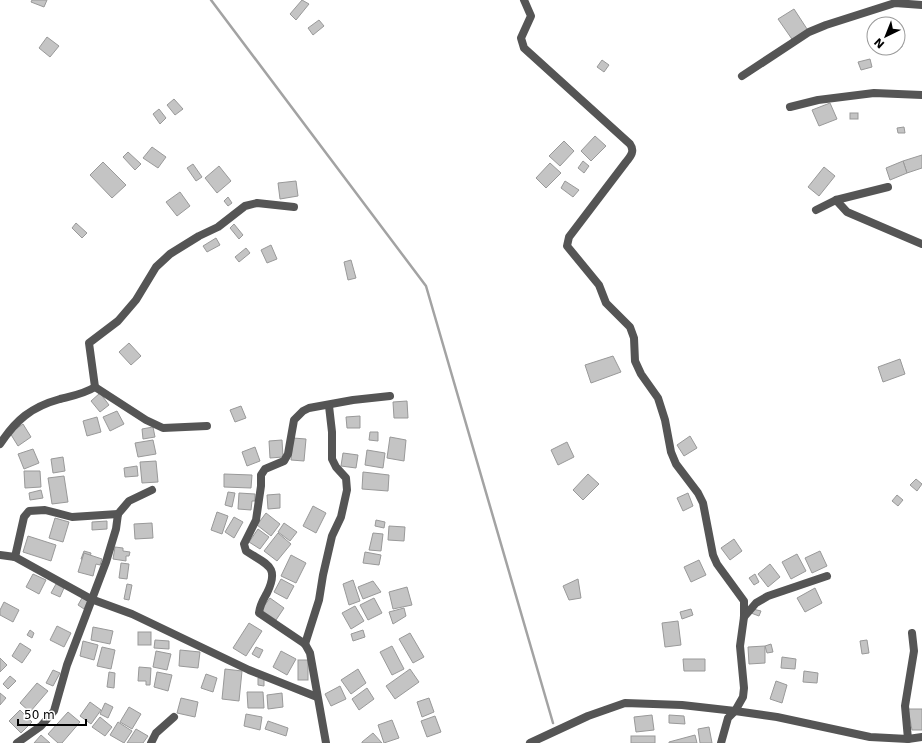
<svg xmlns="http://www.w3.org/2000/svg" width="922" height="743" font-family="'DejaVu Sans',sans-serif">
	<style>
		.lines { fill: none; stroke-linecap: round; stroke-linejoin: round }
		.stream { stroke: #a3a3a3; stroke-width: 2.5 }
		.building { fill: #c4c4c4; stroke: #999 }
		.minor { stroke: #555; stroke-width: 8 }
	</style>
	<rect width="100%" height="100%" fill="#fff"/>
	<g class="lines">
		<path class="stream" d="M211,0L426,286L553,723"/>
	</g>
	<g class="building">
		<path d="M32,0H47L44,7L31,2Z"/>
		<path d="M302,0L309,4L296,20L290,14Z"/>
		<path d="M794,9L809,32L794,42L778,19Z"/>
		<path d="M319,20L324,26L313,35L308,28Z"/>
		<path d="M901,33L902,47L898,48V34Z"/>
		<path d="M47,37L59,46L50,57L39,48Z"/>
		<path d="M870,59L872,67L861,70L858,62Z"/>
		<path d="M602,60L609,65L604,72L597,67Z"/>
		<path d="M174,99L183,109L175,115L167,105Z"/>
		<path d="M830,103L837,119L819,126L812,110Z"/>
		<path d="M159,109L166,118L160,124L153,114Z"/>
		<rect x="850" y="113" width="8" height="6"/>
		<path d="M904,127L905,133H898L897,128Z"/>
		<path d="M595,136L606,146L591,161L581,151Z"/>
		<path d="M564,141L574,151L560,166L549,156Z"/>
		<path d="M152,147L166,157L158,168L143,158Z"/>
		<path d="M128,152L141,164L135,170L123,157Z"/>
		<path d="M922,155V168L907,173L903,161Z"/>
		<path d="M583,161L589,166L584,173L578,168Z"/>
		<path d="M903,161L907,173L890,180L886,168Z"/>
		<path d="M103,162L126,185L112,198L90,175Z"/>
		<path d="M550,163L561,173L546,188L536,178Z"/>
		<path d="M193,164L202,177L196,181L187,168Z"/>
		<path d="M219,166L231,181L217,193L205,178Z"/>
		<path d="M824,167L835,176L819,196L808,187Z"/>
		<path d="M296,181L298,196L280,199L278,183Z"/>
		<path d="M565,181L579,190L573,197L561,188Z"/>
		<path d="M180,192L190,206L177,216L166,202Z"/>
		<path d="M228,197L232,203L228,206L224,201Z"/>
		<path d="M76,223L87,233L82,238L72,228Z"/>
		<path d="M234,224L243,235L239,239L230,228Z"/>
		<path d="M216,238L220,245L207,252L203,246Z"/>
		<path d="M271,245L277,259L267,263L261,250Z"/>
		<path d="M246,248L250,253L239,262L235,257Z"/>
		<path d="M351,260L356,278L348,280L344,262Z"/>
		<path d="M129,343L141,356L131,365L119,352Z"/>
		<path d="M613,356L621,372L591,383L585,365Z"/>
		<path d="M900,359L905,374L883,382L878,367Z"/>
		<path d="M100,393L109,405L100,412L91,401Z"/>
		<path d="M407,401L408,418H394L393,402Z"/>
		<path d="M241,406L246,418L235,422L230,410Z"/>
		<path d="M117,411L124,424L110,431L103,417Z"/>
		<path d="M360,416V428H347L346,417Z"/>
		<path d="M97,417L101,432L87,436L83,421Z"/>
		<path d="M23,424L31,437L18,446L10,433Z"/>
		<path d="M153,427L155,437L143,439L142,429Z"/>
		<path d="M370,432H378V441L369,440Z"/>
		<path d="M690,436L697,448L684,456L677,445Z"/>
		<path d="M390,437L406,440L404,461L387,458Z"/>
		<path d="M293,438L306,439L304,461L291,460Z"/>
		<path d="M153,440L156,454L138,457L135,443Z"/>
		<path d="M282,440L283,457L270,458L269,441Z"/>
		<path d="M567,442L574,457L558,465L551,450Z"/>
		<path d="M255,447L260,461L247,466L242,452Z"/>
		<path d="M33,449L39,463L24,469L18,454Z"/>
		<path d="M367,450L385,453L383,468L365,465Z"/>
		<path d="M343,453L358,455L356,468L341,466Z"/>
		<path d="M63,457L65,471L53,473L51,459Z"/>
		<path d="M156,461L158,482L142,483L140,462Z"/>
		<path d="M137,466L138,476L125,477L124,468Z"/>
		<path d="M24,471H40L41,487L25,488Z"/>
		<path d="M363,472L389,475L388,491L362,489Z"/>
		<path d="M224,474L252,475L251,488L224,487Z"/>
		<path d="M588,474L599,484L583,500L573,490Z"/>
		<path d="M64,476L68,502L52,504L48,478Z"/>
		<path d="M916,479L922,484L917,491L910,485Z"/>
		<path d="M41,490L43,498L30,500L29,493Z"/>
		<path d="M228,492L235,493L232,507L225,505Z"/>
		<path d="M239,493L255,494V501H252L251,510L238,509Z"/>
		<path d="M688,493L693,506L683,511L677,498Z"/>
		<path d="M280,494V508L268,509L267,495Z"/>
		<path d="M897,495L903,500L898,506L892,501Z"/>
		<path d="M313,506L326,513L316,533L303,526Z"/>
		<path d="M217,512L228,516L222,534L211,530Z"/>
		<path d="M266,513L280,524L271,536L257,525Z"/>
		<path d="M234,517L243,522L234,538L225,532Z"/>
		<path d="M55,518L69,522L63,542L49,538Z"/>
		<path d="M376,520L385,522L384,528L375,526Z"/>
		<path d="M107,521V529L92,530V522Z"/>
		<path d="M152,523L153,538L135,539L134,524Z"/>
		<path d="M284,523L297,532L290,541L278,532Z"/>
		<path d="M389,526L405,527L404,541L388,540Z"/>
		<path d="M258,529L269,537L260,549L249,542Z"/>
		<path d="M278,533L291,544L277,561L264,551Z"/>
		<path d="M373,533L383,534L381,551L369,550Z"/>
		<path d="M28,536L56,545L51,561L23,552Z"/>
		<path d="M734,539L742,551L730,560L721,548Z"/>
		<path d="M115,547L123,548V551L130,552L129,556H126V561L113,559Z"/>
		<path d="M84,551L91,553L89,562L81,559Z"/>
		<path d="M820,551L827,566L812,573L805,558Z"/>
		<path d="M365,552L381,555L379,565L363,563Z"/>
		<path d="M84,553L102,559L100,565L96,564L93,576L78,572Z"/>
		<path d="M797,554L806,571L791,579L782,562Z"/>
		<path d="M291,555L306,563L296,583L281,576Z"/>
		<path d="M699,560L706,575L691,582L684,567Z"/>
		<path d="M121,563L129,564L127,579L119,578Z"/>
		<path d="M770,564L780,577L768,587L758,574Z"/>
		<path d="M33,574L46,580L39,594L26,587Z"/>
		<path d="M755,574L759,582L754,585L749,578Z"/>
		<path d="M281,579L294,586L287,599L274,592Z"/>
		<path d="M578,579L581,598L569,600L563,586Z"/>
		<path d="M353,580L360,601L349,605L343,584Z"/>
		<path d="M373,581L381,592L363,599L358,587Z"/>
		<path d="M56,584L64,588L60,597L51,593Z"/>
		<path d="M127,584L132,585L129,600L124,599Z"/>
		<path d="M407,587L412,605L393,609L389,592Z"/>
		<path d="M815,588L822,603L805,612L797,598Z"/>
		<path d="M82,598L88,601L84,609L78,605Z"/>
		<path d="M270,598L284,608L276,620L261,610Z"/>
		<path d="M374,598L382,613L368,620L360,605Z"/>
		<path d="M4,602L19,610L13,622L0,615V610Z"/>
		<path d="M355,606L364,621L351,629L342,613Z"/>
		<path d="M404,608L406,616L393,624L389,612Z"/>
		<path d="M691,609L693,615L682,619L680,612Z"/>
		<path d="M753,609L761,611L759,616L751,613Z"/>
		<path d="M678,621L681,645L665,647L662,623Z"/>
		<path d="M249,623L262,631L246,656L233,648Z"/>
		<path d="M57,626L71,633L64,647L50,640Z"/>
		<path d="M93,627L113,631L110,644L91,640Z"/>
		<path d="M30,630L34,633L32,638L27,635Z"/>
		<path d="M363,630L365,637L353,641L351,634Z"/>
		<rect x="138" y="632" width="13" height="13"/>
		<path d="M410,633L424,657L413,663L399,639Z"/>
		<path d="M155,640L169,641V649L154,648Z"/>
		<path d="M867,640L869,653L862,654L860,641Z"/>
		<path d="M83,641L98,645L94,660L80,656Z"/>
		<path d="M20,643L31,650L22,663L12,656Z"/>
		<path d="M771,644L773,652L767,653L765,646Z"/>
		<path d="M392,646L404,669L392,675L380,652Z"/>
		<path d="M765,646V663L749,664L748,647Z"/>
		<path d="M102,647L115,650L111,669L97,666Z"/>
		<path d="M256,647L263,650L259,658L252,654Z"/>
		<path d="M180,650L200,652L198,668L179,666Z"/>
		<path d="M156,651L171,654L167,670L153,667Z"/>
		<path d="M281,651L296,659L287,675L273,667Z"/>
		<path d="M782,657L796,659L795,669L781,668Z"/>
		<path d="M0,658L7,665L0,672Z"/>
		<path d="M683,659H705V671H684Z"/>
		<rect x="298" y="660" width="10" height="20"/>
		<path d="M139,667L151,668L150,685H146V681H138Z"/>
		<path d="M225,669L242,671L239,701L222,699Z"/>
		<path d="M358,669L366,683L351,694L341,680Z"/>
		<path d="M410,669L419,682L395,699L386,686Z"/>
		<path d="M53,670L60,673L53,686L46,683Z"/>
		<path d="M804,671L818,673L817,683L803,682Z"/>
		<path d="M109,672L115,673L114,688L107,687Z"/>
		<path d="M157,672L172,675L168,691L154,687Z"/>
		<path d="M206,674L217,678L213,692L201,688Z"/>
		<path d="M10,676L16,681L8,689L3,684Z"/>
		<path d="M258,678H264V686L258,685Z"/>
		<path d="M776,681L787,685L782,703L770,699Z"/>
		<path d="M37,683L48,691L30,712L20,703Z"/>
		<path d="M340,686L346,699L331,706L325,694Z"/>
		<path d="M367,688L374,699L359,710L352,699Z"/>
		<path d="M247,692H263L264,708H248Z"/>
		<path d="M0,693L6,698L0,705Z"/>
		<path d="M282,693L283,707L268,709L267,695Z"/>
		<path d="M181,698L198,702L195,717L177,713Z"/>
		<path d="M429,698L434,712L422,717L417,702Z"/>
		<path d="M90,702L101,710L91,724L80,716Z"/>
		<path d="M105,703L113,707L108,718L100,714Z"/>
		<path d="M129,707L141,714L132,729L120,722Z"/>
		<path d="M908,709H922V730H912Z"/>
		<path d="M20,710L32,722L21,733L9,721Z"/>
		<path d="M68,712L80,722L62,743H58L48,734Z"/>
		<path d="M246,714L262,717L260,730L244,726Z"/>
		<path d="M652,715L654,730L636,732L634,717Z"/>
		<path d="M669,715L684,716L685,724L669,723Z"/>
		<path d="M435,716L441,732L427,737L421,721Z"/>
		<path d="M100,717L112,727L105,736L92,727Z"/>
		<path d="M392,720L399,738L384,743L378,725Z"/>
		<path d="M268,721L288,728L286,736L265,729Z"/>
		<path d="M118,722L132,731L124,743L110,735Z"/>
		<path d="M709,727L712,743H700L698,729Z"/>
		<path d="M136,729L148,736L143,743H127Z"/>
		<path d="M373,733L382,743H362V742Z"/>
		<path d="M41,735L50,743H34Z"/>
		<path d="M695,735L697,743H669V742Z"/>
		<rect x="631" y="736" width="24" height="7"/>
	</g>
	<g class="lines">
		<g class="minor">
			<path d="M524,0L531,16L521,38L524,48L630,144C635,151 631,156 626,162L569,237L567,246L599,285L606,303L630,327L634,338L635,361L641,374L658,398L665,420L671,452L676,464L698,493L703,503L713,555L717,564L744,601V617L740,646L744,688L743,697L735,711L728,718L721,743"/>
			<path d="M742,76L809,32L826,25L895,3L922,5"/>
			<path d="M790,107L818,100L874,93L922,95"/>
			<path d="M836,200L847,212L922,244"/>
			<path d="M816,210L836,200L888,187"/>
			<path d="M95,387L146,420L163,428L207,426"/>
			<path d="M0,444C16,420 31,407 60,399C72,396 84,394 95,387L89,343L118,321L136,300L156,267L170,254L199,236L218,227L245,206L257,203L294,207"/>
			<path d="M0,555L15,557L91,599L132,614L249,670L317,697"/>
			<path d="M15,557L24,517L29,511L45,510L72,517L118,514"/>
			<path d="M744,617L756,603L768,596L827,576"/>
			<path d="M305,644L319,600L323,575L332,536L341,517L347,490L346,478L336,467L332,459V432L329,406"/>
			<path d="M908,739L905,706L914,651L912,633"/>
			<path d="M17,743L41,726L54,711L67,665L106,562L116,529L118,514L129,501L152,490"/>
			<path d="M151,743L156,733L174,717"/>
			<path d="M326,743L310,653L305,644L259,613C260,604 263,600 267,593C280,566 267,565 246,551L244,544L256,520L261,486V475L265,469L284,461L288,454L294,420L303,411L309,408L353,400L390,396"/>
			<path d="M530,743L588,716L625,703L682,705L735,711L777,717L870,737L908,739L922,737"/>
		</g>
	</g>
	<g transform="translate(886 36) rotate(223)"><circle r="19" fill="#ffffff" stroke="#999999"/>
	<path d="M0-3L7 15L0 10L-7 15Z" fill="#000000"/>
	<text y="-6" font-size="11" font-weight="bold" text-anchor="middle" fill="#000000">N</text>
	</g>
	<path d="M18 719v6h68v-6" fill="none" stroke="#000000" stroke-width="2"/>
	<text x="24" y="719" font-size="12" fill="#000000" stroke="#ffffff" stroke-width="3" paint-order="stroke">50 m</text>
</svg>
